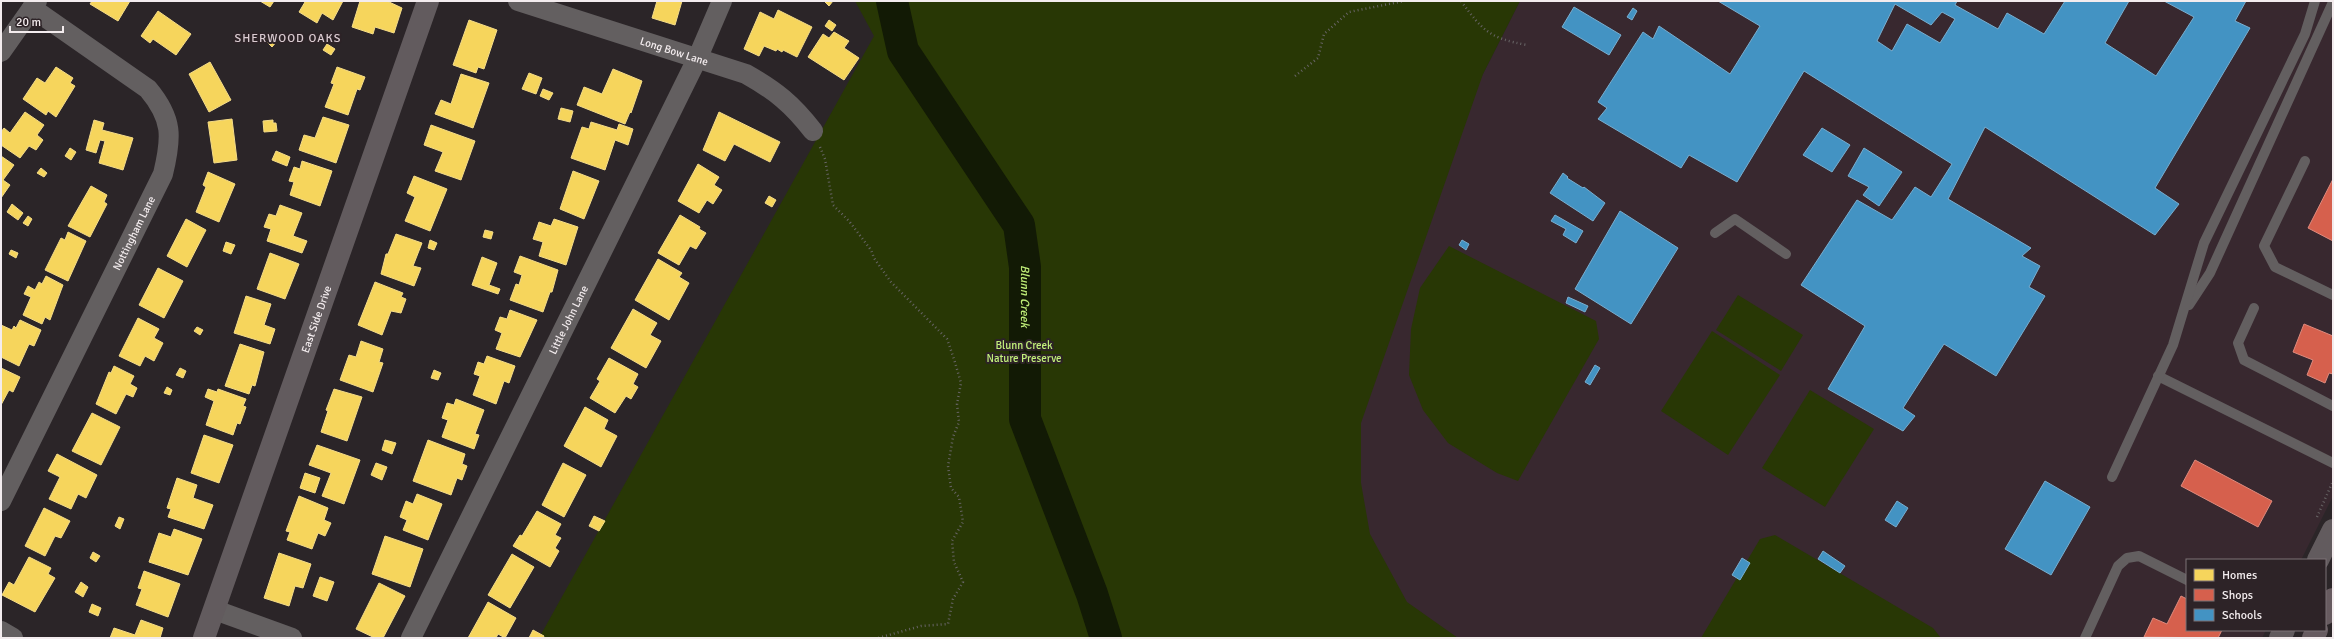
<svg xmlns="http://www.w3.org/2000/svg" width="2334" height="639" font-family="Signika,sans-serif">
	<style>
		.built { fill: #38282f }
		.green { fill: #283705 }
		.homes { fill: #f6d55c; stroke: #f5dc88 }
		.shops { fill: #d6604d; stroke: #df8a7d }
		.schools { fill: #4393c3; stroke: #78aed0; fill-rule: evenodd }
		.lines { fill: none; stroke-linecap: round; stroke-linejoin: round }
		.river { stroke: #121a05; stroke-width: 32 }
		.path { stroke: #676465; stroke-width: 2.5; stroke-dasharray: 1 3; stroke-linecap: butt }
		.lane { stroke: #635f60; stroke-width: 10 }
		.street { stroke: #635f60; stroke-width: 20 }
		.secondary { stroke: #625b5e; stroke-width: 22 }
		.highway { stroke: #675b60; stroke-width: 22 }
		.labels { text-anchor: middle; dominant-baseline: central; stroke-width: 4; stroke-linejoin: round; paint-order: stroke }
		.street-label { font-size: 11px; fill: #f3ecee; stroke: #2d2327 }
		.park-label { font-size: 11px; fill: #c2f07b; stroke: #2d2327 }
		.neighbourhood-label { font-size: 12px; letter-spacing: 1px; fill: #dacbd1; stroke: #2d2327 }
		.water-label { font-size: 12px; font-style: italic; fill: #bfed78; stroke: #2d2327 }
	</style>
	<rect width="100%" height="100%" fill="#2b2528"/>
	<path class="built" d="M1520,1H2333V496L2301,560H2187V630H2266L2262,638H1388L1243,548Z"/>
	<g class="green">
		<path d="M855,1H1520L1483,74L1361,423V483L1370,534L1407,602L1458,638H539L874,36Z"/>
		<path d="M1449,246L1596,321L1599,339L1518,481L1497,473L1448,443L1423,410L1409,375L1411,329L1420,288Z"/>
		<path d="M1738,295L1803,335L1781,371L1716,330Z"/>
		<path d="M1712,331L1780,375L1728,455L1661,411Z"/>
		<path d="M1810,390L1874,429L1825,507L1762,468Z"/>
		<path d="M1775,535L1933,628L1941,638H1701L1760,539Z"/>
	</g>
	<g class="homes">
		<path d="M92,1H130L118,21L90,4Z"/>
		<path d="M260,1H274L270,7Z"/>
		<path d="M302,1H343L333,20L322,13L317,23L299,12L305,2Z"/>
		<path d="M360,1H387L402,8L394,33L375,27L373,34L352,27Z"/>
		<path d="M657,1H682L675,25L652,18Z"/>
		<path d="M824,1H833L829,6Z"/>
		<path d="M778,10L812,27L797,57L783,50L782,52L777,49L776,51L764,46L759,56L744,49L760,12L774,19Z"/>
		<path d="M158,11L191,34L176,55L153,39L150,43L141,36Z"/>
		<path d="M469,20L497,30L484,69L478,67L476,73L453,65Z"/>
		<path d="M829,20L836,25L832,31L825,26Z"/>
		<path d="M834,32L849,41L844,48L859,58L844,80L808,57L823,34L829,38Z"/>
		<path d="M270,35L277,41L272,47L265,40Z"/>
		<path d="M327,44L335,49L331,55L323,50Z"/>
		<path d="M210,62L231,100L209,112L189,74Z"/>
		<path d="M56,67L73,78L70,83L75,86L56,117L48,111L46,115L23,99L37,78L45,83Z"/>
		<path d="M337,67L365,77L360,90L357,89L348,115L325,107L334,84L331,83Z"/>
		<path d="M613,69L642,81L631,113L630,112L625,124L577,105L584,87L602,94Z"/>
		<path d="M529,73L542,78L536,94L522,89Z"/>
		<path d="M461,74L489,83L473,128L435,114L441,100L451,104Z"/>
		<path d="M543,89L553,93L549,100L540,96Z"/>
		<path d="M561,108L573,111L570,122L558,119Z"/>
		<path d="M25,112L44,125L37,135L43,140L36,150L29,146L20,158L1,145V132L4,128L10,133Z"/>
		<path d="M719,112L780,142L770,162L734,144L725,161L703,150Z"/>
		<path d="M323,117L349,125L336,163L299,150L304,135L315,138Z"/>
		<path d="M232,119L237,160L214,163L208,122Z"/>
		<path d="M94,120L104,123L102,130L133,138L123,170L99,163L105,141L100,140L96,153L86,150Z"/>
		<path d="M273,120V123H276L277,131L264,132L263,121Z"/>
		<path d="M591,122L617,130L619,124L633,129L628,145L615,140L605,170L571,158L582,127L589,129Z"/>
		<path d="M431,125L475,141L461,180L435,171L443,152L424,145Z"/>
		<path d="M70,148L76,152L71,160L65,156Z"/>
		<path d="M276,151L290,157L287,166L272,160Z"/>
		<path d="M1,156L14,165L3,180L10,185L1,198Z"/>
		<path d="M302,161L332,171L320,206L290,195L294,182L289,181L294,167L300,169Z"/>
		<path d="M698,164L719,177L714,185L722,190L713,204L707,200L699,213L678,201Z"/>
		<path d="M41,168L47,173L44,177L37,173Z"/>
		<path d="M573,171L599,181L584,219L560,209Z"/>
		<path d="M208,172L235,184L219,222L196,212L206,187L203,185Z"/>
		<path d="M414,176L447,189L430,231L405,221L415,197L407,193Z"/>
		<path d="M91,186L107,195L104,202L107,204L90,237L68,226Z"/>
		<path d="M769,196L776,200L772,207L765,203Z"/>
		<path d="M12,204L23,213L18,220L7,212Z"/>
		<path d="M280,205L302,213L293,236L307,241L302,253L267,241L271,229L264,227L269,214L276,216Z"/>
		<path d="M680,215L700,227L699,229L706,233L696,249L690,246L679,265L658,253Z"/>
		<path d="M28,216L32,219L28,226L23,223Z"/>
		<path d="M186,219L206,230L187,267L167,256Z"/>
		<path d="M554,219L578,227L566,265L539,256L543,242L533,239L539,222L551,226Z"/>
		<path d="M485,230L493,232L491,239L483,237Z"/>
		<path d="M68,232L86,241L68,281L45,270L61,238L65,240Z"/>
		<path d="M396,234L422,243L413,266L421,268L414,286L381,274L386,254H388Z"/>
		<path d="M430,240L437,243L434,250L428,248Z"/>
		<path d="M226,242L235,245L231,254L223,251Z"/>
		<path d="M11,250L18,253L16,258L9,254Z"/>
		<path d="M270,253L299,264L285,299L257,289Z"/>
		<path d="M520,256L558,270L552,292H550L543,312L510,300L516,284L519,285L522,275L514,272Z"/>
		<path d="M482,257L497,263L489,285L500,289L498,294L472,285Z"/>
		<path d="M658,259L682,273L679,277L689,283L669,320L635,300Z"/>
		<path d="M158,268L183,281L164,318L139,305Z"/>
		<path d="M46,276L63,285L50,320L45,317L42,324L23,315L31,297L24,294L28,286L35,290L39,282L42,284Z"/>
		<path d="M375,282L403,293L401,297L406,299L401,313L391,311L382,335L358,325Z"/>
		<path d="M246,296L271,304L264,325L275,329L270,344L234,333Z"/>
		<path d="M633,309L657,323L650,335L661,341L646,368L611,348Z"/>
		<path d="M510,310L537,320L520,357L496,349L502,333L495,330L500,317L507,319Z"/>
		<path d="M138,318L159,329L154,338L163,343L154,361L145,356L140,366L119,356Z"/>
		<path d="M20,320L41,330L34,346L29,344L19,366L1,357V325L12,330L14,326L16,328Z"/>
		<path d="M197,327L203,330L200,335L194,331Z"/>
		<path d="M361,341L383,349L379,362L383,363L373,392L340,380L349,355L356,357Z"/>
		<path d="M240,344L264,352L255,386L252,385L249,394L225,386Z"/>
		<path d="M487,356L515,366L509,383L504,381L496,404L473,395L480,376L474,374L478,362L484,364Z"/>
		<path d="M609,358L638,374L633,384L638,387L631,399L626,396L615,413L590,398L600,381L597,379Z"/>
		<path d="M114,366L134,376L130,384L137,388L133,397L126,394L116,414L96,404L109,372L111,373Z"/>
		<path d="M1,368L20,377L13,392L9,390L1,405Z"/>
		<path d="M180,368L186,371L183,378L176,375Z"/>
		<path d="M434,370L441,373L438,380L431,378Z"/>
		<path d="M167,387L172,390L170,395L164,393Z"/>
		<path d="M208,389L217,392L218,389L246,399L243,406L246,407L240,424L237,423L233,435L206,425L214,401L205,397Z"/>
		<path d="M334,389L362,397L347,441L321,432L328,411L326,410Z"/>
		<path d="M456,399L484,410L475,434L479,435L474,449L442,437L448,420L442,418L447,403L454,405Z"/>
		<path d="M585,407L608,420L604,429L617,436L601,467L564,446Z"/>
		<path d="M92,413L120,427L101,465L72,451Z"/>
		<path d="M204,435L233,445L219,483L191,473Z"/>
		<path d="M385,440L396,443L392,454L382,450Z"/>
		<path d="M428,440L465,454L462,464L467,466L462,480L457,478L451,495L413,481Z"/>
		<path d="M317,445L360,460L344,504L322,496L331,473L309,465Z"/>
		<path d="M57,454L97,475L86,498L78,494L71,509L49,499L60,477L48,471Z"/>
		<path d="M376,463L387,467L382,480L371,475Z"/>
		<path d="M563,463L586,475L564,517L542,505Z"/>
		<path d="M305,473L320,478L315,493L300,488Z"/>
		<path d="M177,478L197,485L193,498L213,505L204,529L168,517L171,509L167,508Z"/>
		<path d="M417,494L442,504L428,540L403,530L407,520L400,517L406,501L413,504Z"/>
		<path d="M299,496L328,508L324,520L331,523L325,536L318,533L312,549L287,540L290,532L286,531Z"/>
		<path d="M44,508L70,521L61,538L55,536L45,556L25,546Z"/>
		<path d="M537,511L561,524L555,535L561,538L555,548L559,551L550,567L513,546L520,535L522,536Z"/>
		<path d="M594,516L605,521L599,531L589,526Z"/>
		<path d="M119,517L124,519L120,529L115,526Z"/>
		<path d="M174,529L202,539L188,575L149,562L159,533L171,537Z"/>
		<path d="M385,536L423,549L410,587L372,574Z"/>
		<path d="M93,552L100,556L96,562L90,558Z"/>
		<path d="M279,553L311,564L303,588L295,586L289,606L264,598Z"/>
		<path d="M512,554L534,567L510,608L488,595Z"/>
		<path d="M29,557L51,568L48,574L55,578L35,612L2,595L9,582L14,585Z"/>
		<path d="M144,571L180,584L168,617L136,605L142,589L138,588Z"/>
		<path d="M320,577L334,582L327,601L313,596Z"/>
		<path d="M81,582L88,587L83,597L75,592Z"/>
		<path d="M379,583L405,596L383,638H375L356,629Z"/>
		<path d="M488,602L516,618L505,638L498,634L496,638H468Z"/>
		<path d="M92,604L101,608L98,616L89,612Z"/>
		<path d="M141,620L163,628L160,638H110L114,628L135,635Z"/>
		<path d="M533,630L544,636L543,638H529Z"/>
	</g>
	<g class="shops">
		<path d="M2333,179V241L2308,228Z"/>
		<path d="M2304,324L2333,336V374L2329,373L2325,383L2307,375L2313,360L2293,352Z"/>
		<path d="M2195,460L2272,501L2258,527L2181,486Z"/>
		<path d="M2181,596L2187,599V630H2222L2218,638L2144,637L2153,618L2167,624Z"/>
	</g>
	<g class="schools">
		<path d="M1718,1H1957L1955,5L1998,29L2007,13L2044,34L2065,1H2129L2105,43L2156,76L2194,17L2164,1H2246L2235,21L2250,28L2155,188L2179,204L2155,235L1985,127L1948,199L2031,248L2022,256L2040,266L2029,287L2045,296L1996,376L1944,344L1903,408L1915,416L1903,431L1828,389L1865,326L1801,285L1857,200L1892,220L1915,187L1931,197L1952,164L1804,71L1737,182L1689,155L1681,168L1598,119L1607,108L1598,102L1643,32L1653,39L1659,26L1730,74L1760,26ZM1895,4L1931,25L1942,12L1955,19L1940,43L1907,24L1892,51L1877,41Z"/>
		<path d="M1574,7L1621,35L1609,55L1562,27Z"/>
		<path d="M1633,8L1637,11L1632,20L1627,17Z"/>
		<path d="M1822,128L1850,145L1832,172L1803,155Z"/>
		<path d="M1864,148L1902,172L1879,206L1863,195L1869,187L1848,176Z"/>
		<path d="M1563,173L1568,177L1567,178L1583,188L1584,187L1605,203L1593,221L1550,193Z"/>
		<path d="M1620,211L1678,248L1631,324L1575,289Z"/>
		<path d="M1555,215L1583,231L1576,243L1563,235L1566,229L1551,221Z"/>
		<path d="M1462,240L1469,244L1466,250L1459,245Z"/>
		<path d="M1568,297L1588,306L1585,312L1566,303Z"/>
		<path d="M1595,365L1600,368L1590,385L1585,382Z"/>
		<path d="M2045,481L2090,507L2051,575L2005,549Z"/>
		<path d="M1897,501L1908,508L1896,527L1885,520Z"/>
		<path d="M1823,551L1845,566L1840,573L1818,559Z"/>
		<path d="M1742,558L1750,563L1740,580L1732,575Z"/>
	</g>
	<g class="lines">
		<path class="river" id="s1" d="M892,1L903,51L1019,225L1025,267V419L1092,594L1106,638"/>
		<g class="path">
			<path d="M1461,1C1483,31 1489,38 1527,45"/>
			<path d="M1295,76L1318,58L1324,34L1349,12L1404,1"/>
			<path d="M820,147L825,159L833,205L849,221L871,250L874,258L891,282L947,339L954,359L961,383L957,404L959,422L953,437L948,466L951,488L959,497L963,522L952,541L954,562L963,582L953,599L948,624L921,626L878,638"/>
			<path d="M2317,517L2333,481"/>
		</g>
		<g class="lane">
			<path d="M2305,161L2264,246L2275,267L2333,295"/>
			<path d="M1715,233L1735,219L1786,254"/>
			<path d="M2189,305L2210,273L2333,2"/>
			<path d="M2254,308L2238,343L2244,360L2333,406"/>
			<path d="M2158,376L2333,463"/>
			<path d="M2112,477L2173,345L2204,243L2305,34L2315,1"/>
			<path d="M2085,638L2118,566L2127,558L2139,556L2187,580"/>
		</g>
		<g class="street">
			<path id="s2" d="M518,1L746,74C776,91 792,104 813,131"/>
			<path d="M1,52L37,1"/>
			<path id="s3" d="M1,501L163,174C172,137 173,119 148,89L32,8"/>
			<path d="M215,610L292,638"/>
			<path d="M1,631L13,638"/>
			<path id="s4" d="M411,638L698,57L722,1"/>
		</g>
		<g class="secondary">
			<path d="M2318,560L2333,530"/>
			<path id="s5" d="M204,638L428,1"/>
			<path d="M2280,638L2284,630"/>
		</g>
		<g class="highway">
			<path d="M2325,614L2333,599"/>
			<path d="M2313,638L2317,630"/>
		</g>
	</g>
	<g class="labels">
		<g class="street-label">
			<text stroke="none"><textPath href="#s2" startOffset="164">Long Bow Lane</textPath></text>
			<text stroke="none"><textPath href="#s3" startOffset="299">Nottingham Lane</textPath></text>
			<text stroke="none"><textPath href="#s5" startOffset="338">East Side Drive</textPath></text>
			<text stroke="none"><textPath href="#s4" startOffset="355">Little John Lane</textPath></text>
		</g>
		<g class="park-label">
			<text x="1024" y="345">Blunn Creek<tspan x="1024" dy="13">Nature Preserve</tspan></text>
		</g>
		<g class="neighbourhood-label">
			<text x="288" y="38">SHERWOOD OAKS</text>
		</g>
		<g class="water-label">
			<text stroke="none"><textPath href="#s1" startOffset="332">Blunn Creek</textPath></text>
		</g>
	</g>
	<rect width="2334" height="639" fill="none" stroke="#f3ecee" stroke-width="4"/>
	<rect x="2186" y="559" width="140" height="72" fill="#2d2327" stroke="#7c7377"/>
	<rect x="2194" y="569" width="20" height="12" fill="#f6d55c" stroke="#7c7377"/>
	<text x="2222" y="579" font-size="12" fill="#f3ecee">Homes</text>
	<rect x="2194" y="589" width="20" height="12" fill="#d6604d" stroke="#7c7377"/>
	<text x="2222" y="599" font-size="12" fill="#f3ecee">Shops</text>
	<rect x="2194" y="609" width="20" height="12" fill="#4393c3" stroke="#7c7377"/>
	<text x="2222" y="619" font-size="12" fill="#f3ecee">Schools</text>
	<path d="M10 26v6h53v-6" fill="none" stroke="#f3ecee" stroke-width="2"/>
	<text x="16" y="26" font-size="12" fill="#f3ecee" stroke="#2d2327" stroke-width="3" paint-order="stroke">20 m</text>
</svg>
